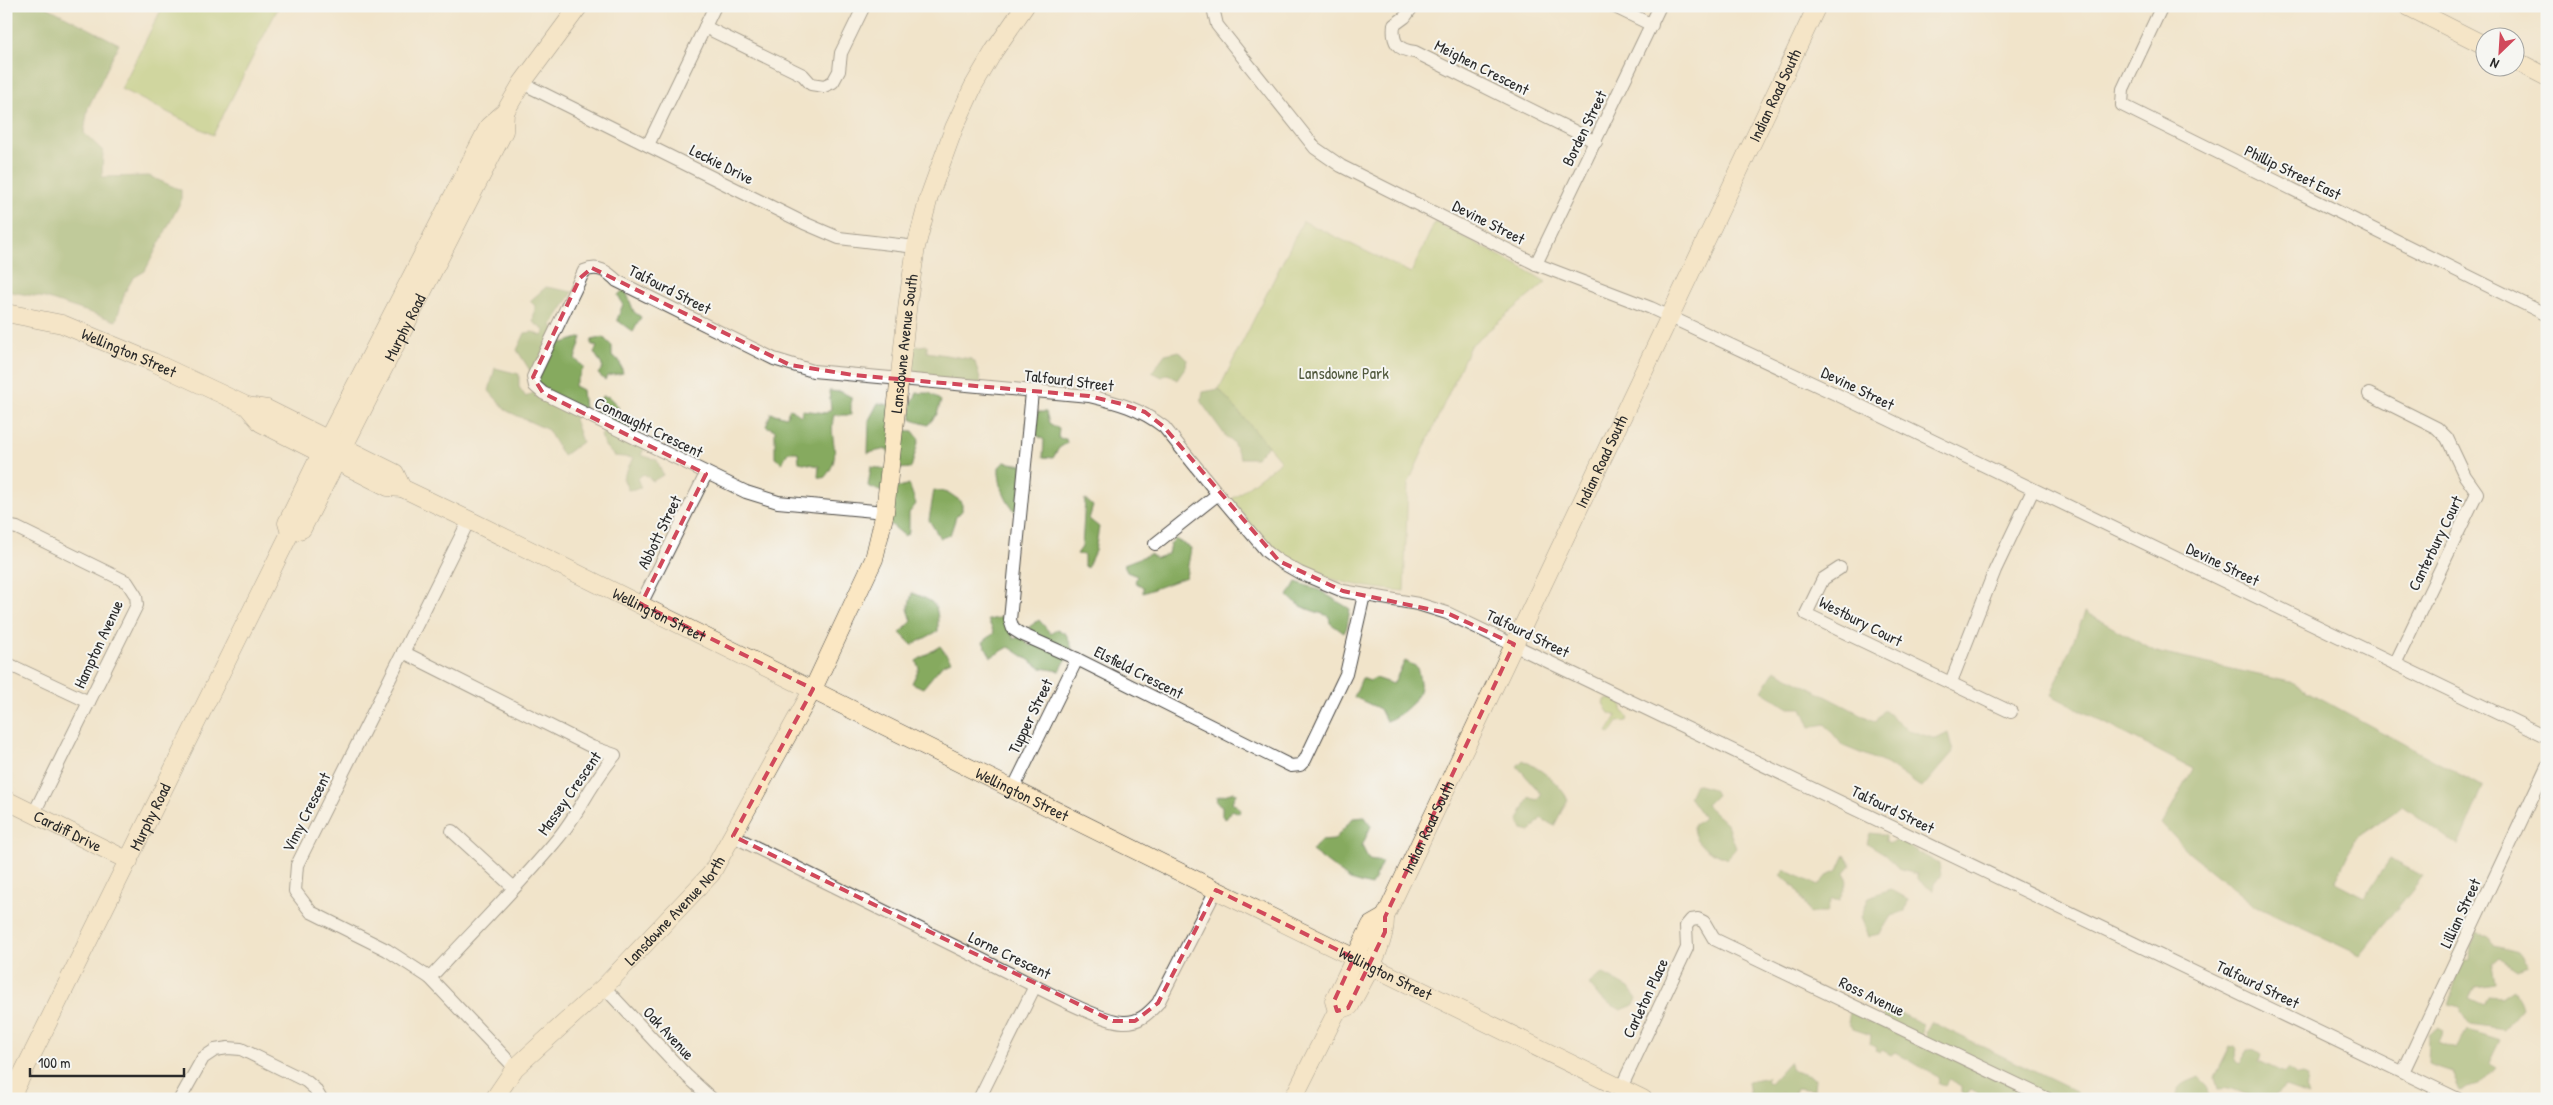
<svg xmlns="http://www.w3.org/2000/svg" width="2553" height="1105" font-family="'Patrick Hand',sans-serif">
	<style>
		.green { fill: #a9c56b; stroke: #6a784b }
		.forest { fill: #86aa5f; stroke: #586a45 }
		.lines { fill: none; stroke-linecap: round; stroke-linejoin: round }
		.street-casing { stroke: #494743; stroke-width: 14 }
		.secondary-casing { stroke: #494743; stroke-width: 19 }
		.street { stroke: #fff; stroke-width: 12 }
		.secondary { stroke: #fbe7c3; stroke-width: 18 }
		.marked { fill: none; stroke: #d1495b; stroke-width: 4; stroke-dasharray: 10 6; stroke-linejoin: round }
		.labels { text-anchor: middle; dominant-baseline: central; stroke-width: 4; stroke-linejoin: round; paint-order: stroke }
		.street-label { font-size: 16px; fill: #2b2b2b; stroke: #f6f6f2 }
		.park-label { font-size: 16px; fill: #51593e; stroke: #f6f6f2 }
	</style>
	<rect width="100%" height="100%" fill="#f6f6f2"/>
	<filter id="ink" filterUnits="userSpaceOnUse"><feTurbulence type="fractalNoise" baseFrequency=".02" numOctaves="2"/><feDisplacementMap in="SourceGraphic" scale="10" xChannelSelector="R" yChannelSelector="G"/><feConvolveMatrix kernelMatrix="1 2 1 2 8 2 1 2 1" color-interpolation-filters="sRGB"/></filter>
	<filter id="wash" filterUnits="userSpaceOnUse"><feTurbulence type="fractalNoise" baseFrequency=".0096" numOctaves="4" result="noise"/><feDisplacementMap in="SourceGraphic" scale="20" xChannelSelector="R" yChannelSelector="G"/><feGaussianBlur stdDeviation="1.12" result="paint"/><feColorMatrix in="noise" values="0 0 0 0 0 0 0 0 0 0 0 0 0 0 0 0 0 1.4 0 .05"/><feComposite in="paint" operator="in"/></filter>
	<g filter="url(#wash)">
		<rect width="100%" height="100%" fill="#f1e4ca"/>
		<g class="green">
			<path d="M163,6H279L213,135L121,89Z"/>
			<path d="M1303,221L1411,273L1435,222L1525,269L1546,282L1470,346L1408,484L1404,591C1353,587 1305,578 1266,541C1253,529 1243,513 1232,499L1281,461L1219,389Z"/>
			<path d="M1617,698L1622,702V710L1628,717L1627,721L1618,722L1610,734L1607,732L1617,716L1608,712L1603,703L1605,700Z"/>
		</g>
		<g class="forest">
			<path d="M6,6H45L119,44L88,108L84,133L103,151L102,177L149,176L181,190V201L145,271L133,278L125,292L116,321L45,298L6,291Z"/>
			<path d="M546,287L573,292L552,325L563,343L582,337L575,359L584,367L574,386L582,390L584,409L574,419L582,442L563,456L548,430L507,411L489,391L495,368L519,374V387L526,397L541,388L517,350L525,333L533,332L542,336L545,331L533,322L535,306L530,301Z"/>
			<path d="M623,290L626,291L634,312L641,317L633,332L617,320L623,304L618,295Z"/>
			<path d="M603,337L612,346V357L619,360L623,373L607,376L605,380L598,374L603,367L594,352L597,347L591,344L592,340Z"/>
			<path d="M927,345V352L971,359L975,362L982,386L921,381L909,362L911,347Z"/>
			<path d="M1179,351L1187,359L1186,367L1177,380L1168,374L1162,377L1152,372L1165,354Z"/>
			<path d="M1219,389L1268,446L1256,458H1240L1233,442L1227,438L1201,402L1203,392Z"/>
			<path d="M829,391L842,392L851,397V415H834C827,440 845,455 824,478L818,477L819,466L799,462L798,452H788L782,463L775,458V430L766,426L771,413L786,417L790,408L801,416L802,410L826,413L831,409Z"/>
			<path d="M917,393H930L941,401L937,414L928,425L912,420L911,404Z"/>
			<path d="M602,396L609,397L618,406V415L640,426L636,434L648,442L641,455L657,460L663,475L653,481L644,474L637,478L641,488L628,490L623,478L633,458L614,456L604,445L601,435L604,432L594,417Z"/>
			<path d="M878,403L890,405V429L913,431L919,439L911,468L897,469L887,449L868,453L869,420Z"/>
			<path d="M1037,412H1046L1049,423L1059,429L1058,438L1066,439L1067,443L1059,448L1053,458L1043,457L1044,440L1035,434Z"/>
			<path d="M1004,462L1023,465L1018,514C1005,504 998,482 999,467Z"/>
			<path d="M871,467L886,469L893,489L909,484L916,504L909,513V532L905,536L889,523V495L868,486Z"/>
			<path d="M934,490L949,493L962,502V511L956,517L950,535L940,538L929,520Z"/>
			<path d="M1085,499L1093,506L1089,519L1099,527L1095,551L1087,568L1084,565V555L1077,554L1082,547Z"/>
			<path d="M1175,539L1191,548L1186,577L1143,593V587L1135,582L1137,576L1127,572L1124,564L1150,554L1156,558L1168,554L1170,544Z"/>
			<path d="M1296,582L1319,590L1350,609L1347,627L1344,633L1330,623L1329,616C1314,611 1299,608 1288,596Z"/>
			<path d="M912,593C938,603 938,604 938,631L912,645L900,633L912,621L908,609Z"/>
			<path d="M2085,612L2156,652L2290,682L2483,787L2458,846L2402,806L2355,839L2335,882L2364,897L2390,859L2423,876L2360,955L2255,906L2188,852L2162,824L2193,769L2051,695Z"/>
			<path d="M1008,616V625L1014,639L1020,636L1030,646L1038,642L1029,627L1039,620L1051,634L1057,629L1066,634L1072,648L1060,671L1041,668L1009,647L991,657L983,642L994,633L988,620Z"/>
			<path d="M940,646L951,661L942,665L923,688L912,683L919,668L916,661Z"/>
			<path d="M1405,661L1417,667C1418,673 1421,682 1420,688C1416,704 1400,716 1386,721L1380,709L1354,697L1362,678L1370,681L1375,678L1393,684Z"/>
			<path d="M1775,670L1876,722L1884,710L1908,730L1936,739L1948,733L1953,752L1922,788L1887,764L1843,746L1825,724L1810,727L1802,708H1789L1762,691Z"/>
			<path d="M1523,760C1542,770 1556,780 1568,799L1554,826L1541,818L1530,832L1522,830L1518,820L1529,797L1537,800L1541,794L1517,766Z"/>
			<path d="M1695,784L1713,789L1716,795L1706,805L1727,824L1736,848L1727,859C1712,852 1693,846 1693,826L1704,818L1689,797Z"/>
			<path d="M1234,792L1236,793L1232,802L1241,809L1239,813L1232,810L1225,819L1222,816V806L1216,802L1217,797Z"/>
			<path d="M1365,817L1371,826L1362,846L1369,860L1382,862L1371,886L1350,880L1312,851L1320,841L1334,840L1353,818Z"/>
			<path d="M1870,833L1886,835V841L1890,843L1898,840L1939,864L1941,875L1934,884L1933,891L1917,879V874L1900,870L1885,854L1867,843Z"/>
			<path d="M1845,854L1851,865L1845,872L1847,882L1839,900H1831L1826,913H1810L1795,887L1780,875L1785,870L1819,886L1829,874L1838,870Z"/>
			<path d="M1890,889L1908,899L1905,911L1891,916L1880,934L1869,936L1861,918L1869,897Z"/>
			<path d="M2477,932L2490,937L2494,946L2518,952L2528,965L2517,969L2499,957L2492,963L2495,983L2475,986L2469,998L2484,1005L2488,996L2502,997L2514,989L2522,1008L2504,1029L2469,1024L2460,1007L2448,1004L2462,962L2470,960L2471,946Z"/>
			<path d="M1602,973L1629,988L1637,999L1634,1005L1621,1010L1601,999L1589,984Z"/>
			<path d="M1887,1007L1923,1024L1922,1040L1928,1044L1926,1033L1931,1022L2077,1092L2078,1099L1995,1097L1986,1099L1971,1090L1966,1096L1962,1093V1086L1949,1079L1945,1086L1939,1084L1938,1077L1895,1052L1891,1055L1882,1050L1880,1053L1875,1051L1876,1048L1870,1044L1871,1035L1853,1029L1848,1023L1850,1011L1858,1009L1864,1015L1863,1019L1867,1022L1872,1018L1881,1021Z"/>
			<path d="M2437,1028L2443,1031L2438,1042L2456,1049L2467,1030L2500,1040L2489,1063L2496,1067L2479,1085L2460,1090L2452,1072L2428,1064L2429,1035Z"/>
			<path d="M2235,1046L2237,1048L2234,1061L2240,1064L2248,1049L2255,1050L2261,1054L2259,1061L2284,1073L2288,1069L2297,1076L2302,1075L2307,1077L2306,1088L2309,1095L2286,1087C2281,1090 2275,1098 2269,1099C2250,1103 2237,1084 2218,1088L2215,1077L2230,1047Z"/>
			<path d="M1789,1062L1792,1070L1815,1078L1814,1090L1796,1088L1792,1099H1787L1782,1093L1762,1099L1750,1095L1748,1081L1768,1077L1766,1081L1770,1083Z"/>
			<path d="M2199,1077L2208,1086L2209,1099H2189L2183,1096L2182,1099H2177C2176,1084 2188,1082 2199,1077Z"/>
		</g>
	</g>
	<g filter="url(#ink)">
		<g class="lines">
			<g class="street-casing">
				<g id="street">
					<path d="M1216,6L1213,8L1217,25L1315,148L1341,166L1536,264L1651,308L1842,397L2547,737"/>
					<path d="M1413,6L1405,17L1394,25C1392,42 1397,50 1415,52L1596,142"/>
					<path d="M1613,6L1652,25"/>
					<path d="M2162,6L2123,89L2122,105L2547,315"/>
					<path d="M705,27L803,75L811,84L824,86L833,82L839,71L841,53L864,6"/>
					<path d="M522,83L804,223L839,238L916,247"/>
					<path d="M648,145L715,6"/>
					<path d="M1536,264L1660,6"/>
					<path d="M1032,392L1010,620L1013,629L1021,634L1077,659L1291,766L1300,765L1305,760L1346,674L1364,595"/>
					<path d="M2369,394L2437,428L2447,438L2465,476L2477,493L2395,664"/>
					<path d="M885,512L778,502L746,492L543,393L535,386L533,377L584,271C598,265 607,271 617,281L774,359L813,371L1089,396C1119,403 1139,408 1164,427L1218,494L1267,552L1279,561L1300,573L1343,591L1418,604L1447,613L2458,1099"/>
					<path d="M469,520L297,865L295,891L311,912L387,950L430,978L515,1068"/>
					<path d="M6,526L17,528L127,582L136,596L137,605L34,813"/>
					<path d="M1155,544L1218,494"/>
					<path d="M1840,568L1823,579L1806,614L2011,712"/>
					<path d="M641,604L706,474"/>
					<path d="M403,652L592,747L615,755C593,780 580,811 559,837C520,885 472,932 430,978"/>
					<path d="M6,663L89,702"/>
					<path d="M1951,682L1995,570L2033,490"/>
					<path d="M1013,789L1077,659"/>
					<path d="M452,831L513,887"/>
					<path d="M733,836C825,881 917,927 1009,973C1034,985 1098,1021 1123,1022C1139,1023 1148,1014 1158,1003L1216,890"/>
					<path d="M604,987L687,1076L712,1099"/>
					<path d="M2403,1072L2547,766"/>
					<path d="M1621,1088L1687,948L1686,926L1691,920L1698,919L1704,922L1714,939L2048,1099"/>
					<path d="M180,1099L203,1058L215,1050L228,1048L241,1049L306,1081L315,1089L321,1099"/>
					<path d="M979,1099L1035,986"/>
				</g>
			</g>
			<g class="secondary-casing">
				<g id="secondary">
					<path d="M2407,6L2486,46"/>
					<path d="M2516,61L2547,77"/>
					<path id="s1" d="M6,313L62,324L153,362L247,406L267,409L395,473L402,488"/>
					<path id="s2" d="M247,406L261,423L388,487L402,488L469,520L1216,890L1643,1099"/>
					<path id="s3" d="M290,533L302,529L504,131L505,112"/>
					<path id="s4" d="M6,800L129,861"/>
					<path id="s5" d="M1337,1011L1350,1006C1363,979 1386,947 1385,917L1817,6"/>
					<path id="s6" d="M10,1099L290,533L287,523L328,439L489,126L505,112L522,83L579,6"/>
					<path id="s7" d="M494,1099L515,1068L604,987L711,874L813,689L874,559L885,512L908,301L916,247L929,197L954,128L973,87L994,51L1025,6"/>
					<path d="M1293,1099L1337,1011L1334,1001L1371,925L1385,917"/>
				</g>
			</g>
			<use href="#street" class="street"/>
			<use href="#secondary" class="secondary"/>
		</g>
	</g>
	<path d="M0 0H2553V1105H0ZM592,268L790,365L853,375L1089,396L1122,404L1145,412L1164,427L1279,561L1343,591L1447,613L1514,644L1385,917V932L1348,1008L1337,1011L1334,1001L1354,958L1216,890L1158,1003L1135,1021H1113L733,836L813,689L641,604L706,474L543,393L533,377L580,278Z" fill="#f1e4ca" fill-opacity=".55" fill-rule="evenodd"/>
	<path class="marked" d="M592,268L790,365L853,375L1089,396L1122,404L1145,412L1164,427L1279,561L1343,591L1447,613L1514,644L1385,917V932L1348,1008L1337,1011L1334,1001L1354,958L1216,890L1158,1003L1135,1021H1113L733,836L813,689L641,604L706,474L543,393L533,377L580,278Z"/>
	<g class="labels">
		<g class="street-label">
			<text transform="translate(1482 67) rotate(27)">Meighen Crescent</text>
			<text stroke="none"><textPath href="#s5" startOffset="1020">Indian Road South</textPath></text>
			<text transform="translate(1584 128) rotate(-64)">Borden Street</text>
			<text transform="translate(722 164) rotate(27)">Leckie Drive</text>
			<text transform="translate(2293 172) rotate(26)">Phillip Street East</text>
			<text transform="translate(1489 222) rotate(27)">Devine Street</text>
			<text transform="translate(670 289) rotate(27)">Talfourd Street</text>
			<text stroke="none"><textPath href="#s3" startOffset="239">Murphy Road</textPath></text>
			<text stroke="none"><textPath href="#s7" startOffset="886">Lansdowne Avenue South</textPath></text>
			<text stroke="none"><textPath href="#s1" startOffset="130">Wellington Street</textPath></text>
			<text transform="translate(1069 380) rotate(7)">Talfourd Street</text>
			<text transform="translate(1858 388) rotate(26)">Devine Street</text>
			<text transform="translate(649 427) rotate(26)">Connaught Crescent</text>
			<text stroke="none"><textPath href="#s5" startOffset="615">Indian Road South</textPath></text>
			<text transform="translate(659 532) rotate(-64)">Abbott Street</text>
			<text transform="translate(2435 543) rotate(-64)">Canterbury Court</text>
			<text transform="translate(2223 564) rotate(26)">Devine Street</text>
			<text stroke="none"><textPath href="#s2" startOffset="465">Wellington Street</textPath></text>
			<text transform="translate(1861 621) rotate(27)">Westbury Court</text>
			<text transform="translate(1528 633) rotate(26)">Talfourd Street</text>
			<text transform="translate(98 644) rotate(-65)">Hampton Avenue</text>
			<text transform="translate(1139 672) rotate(27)">Elsfield Crescent</text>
			<text transform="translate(1030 716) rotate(-64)">Tupper Street</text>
			<text transform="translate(569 793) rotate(-55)">Massey Crescent</text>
			<text stroke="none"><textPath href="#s2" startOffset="870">Wellington Street</textPath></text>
			<text transform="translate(1893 809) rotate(26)">Talfourd Street</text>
			<text transform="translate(306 812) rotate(-63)">Vimy Crescent</text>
			<text stroke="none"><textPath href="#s6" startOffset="315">Murphy Road</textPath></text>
			<text stroke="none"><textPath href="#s5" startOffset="210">Indian Road South</textPath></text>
			<text stroke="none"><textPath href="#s4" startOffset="69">Cardiff Drive</textPath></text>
			<text stroke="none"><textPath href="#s7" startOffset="262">Lansdowne Avenue North</textPath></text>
			<text transform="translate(2460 913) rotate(-65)">Lillian Street</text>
			<text transform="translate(1010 955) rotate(26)">Lorne Crescent</text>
			<text stroke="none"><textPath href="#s2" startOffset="1275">Wellington Street</textPath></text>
			<text transform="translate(2258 984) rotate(26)">Talfourd Street</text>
			<text transform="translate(1872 996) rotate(26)">Ross Avenue</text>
			<text transform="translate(1645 998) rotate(-65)">Carleton Place</text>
			<text transform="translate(669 1033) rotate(47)">Oak Avenue</text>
		</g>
		<g class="park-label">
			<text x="1344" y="373">Lansdowne Park</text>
		</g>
	</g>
	<rect width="2553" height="1105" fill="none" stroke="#f6f6f2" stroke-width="25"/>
	<g transform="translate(2500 52) rotate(205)"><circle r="24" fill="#f6f6f2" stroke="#a5a5a2"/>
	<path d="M0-4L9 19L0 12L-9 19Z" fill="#d1495b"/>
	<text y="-8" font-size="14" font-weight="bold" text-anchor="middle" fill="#2b2b2b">N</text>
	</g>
	<path d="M30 1068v8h154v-8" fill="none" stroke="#2b2b2b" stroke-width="2.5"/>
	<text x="38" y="1068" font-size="15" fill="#2b2b2b" stroke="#f6f6f2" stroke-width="4" paint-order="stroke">100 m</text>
</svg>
